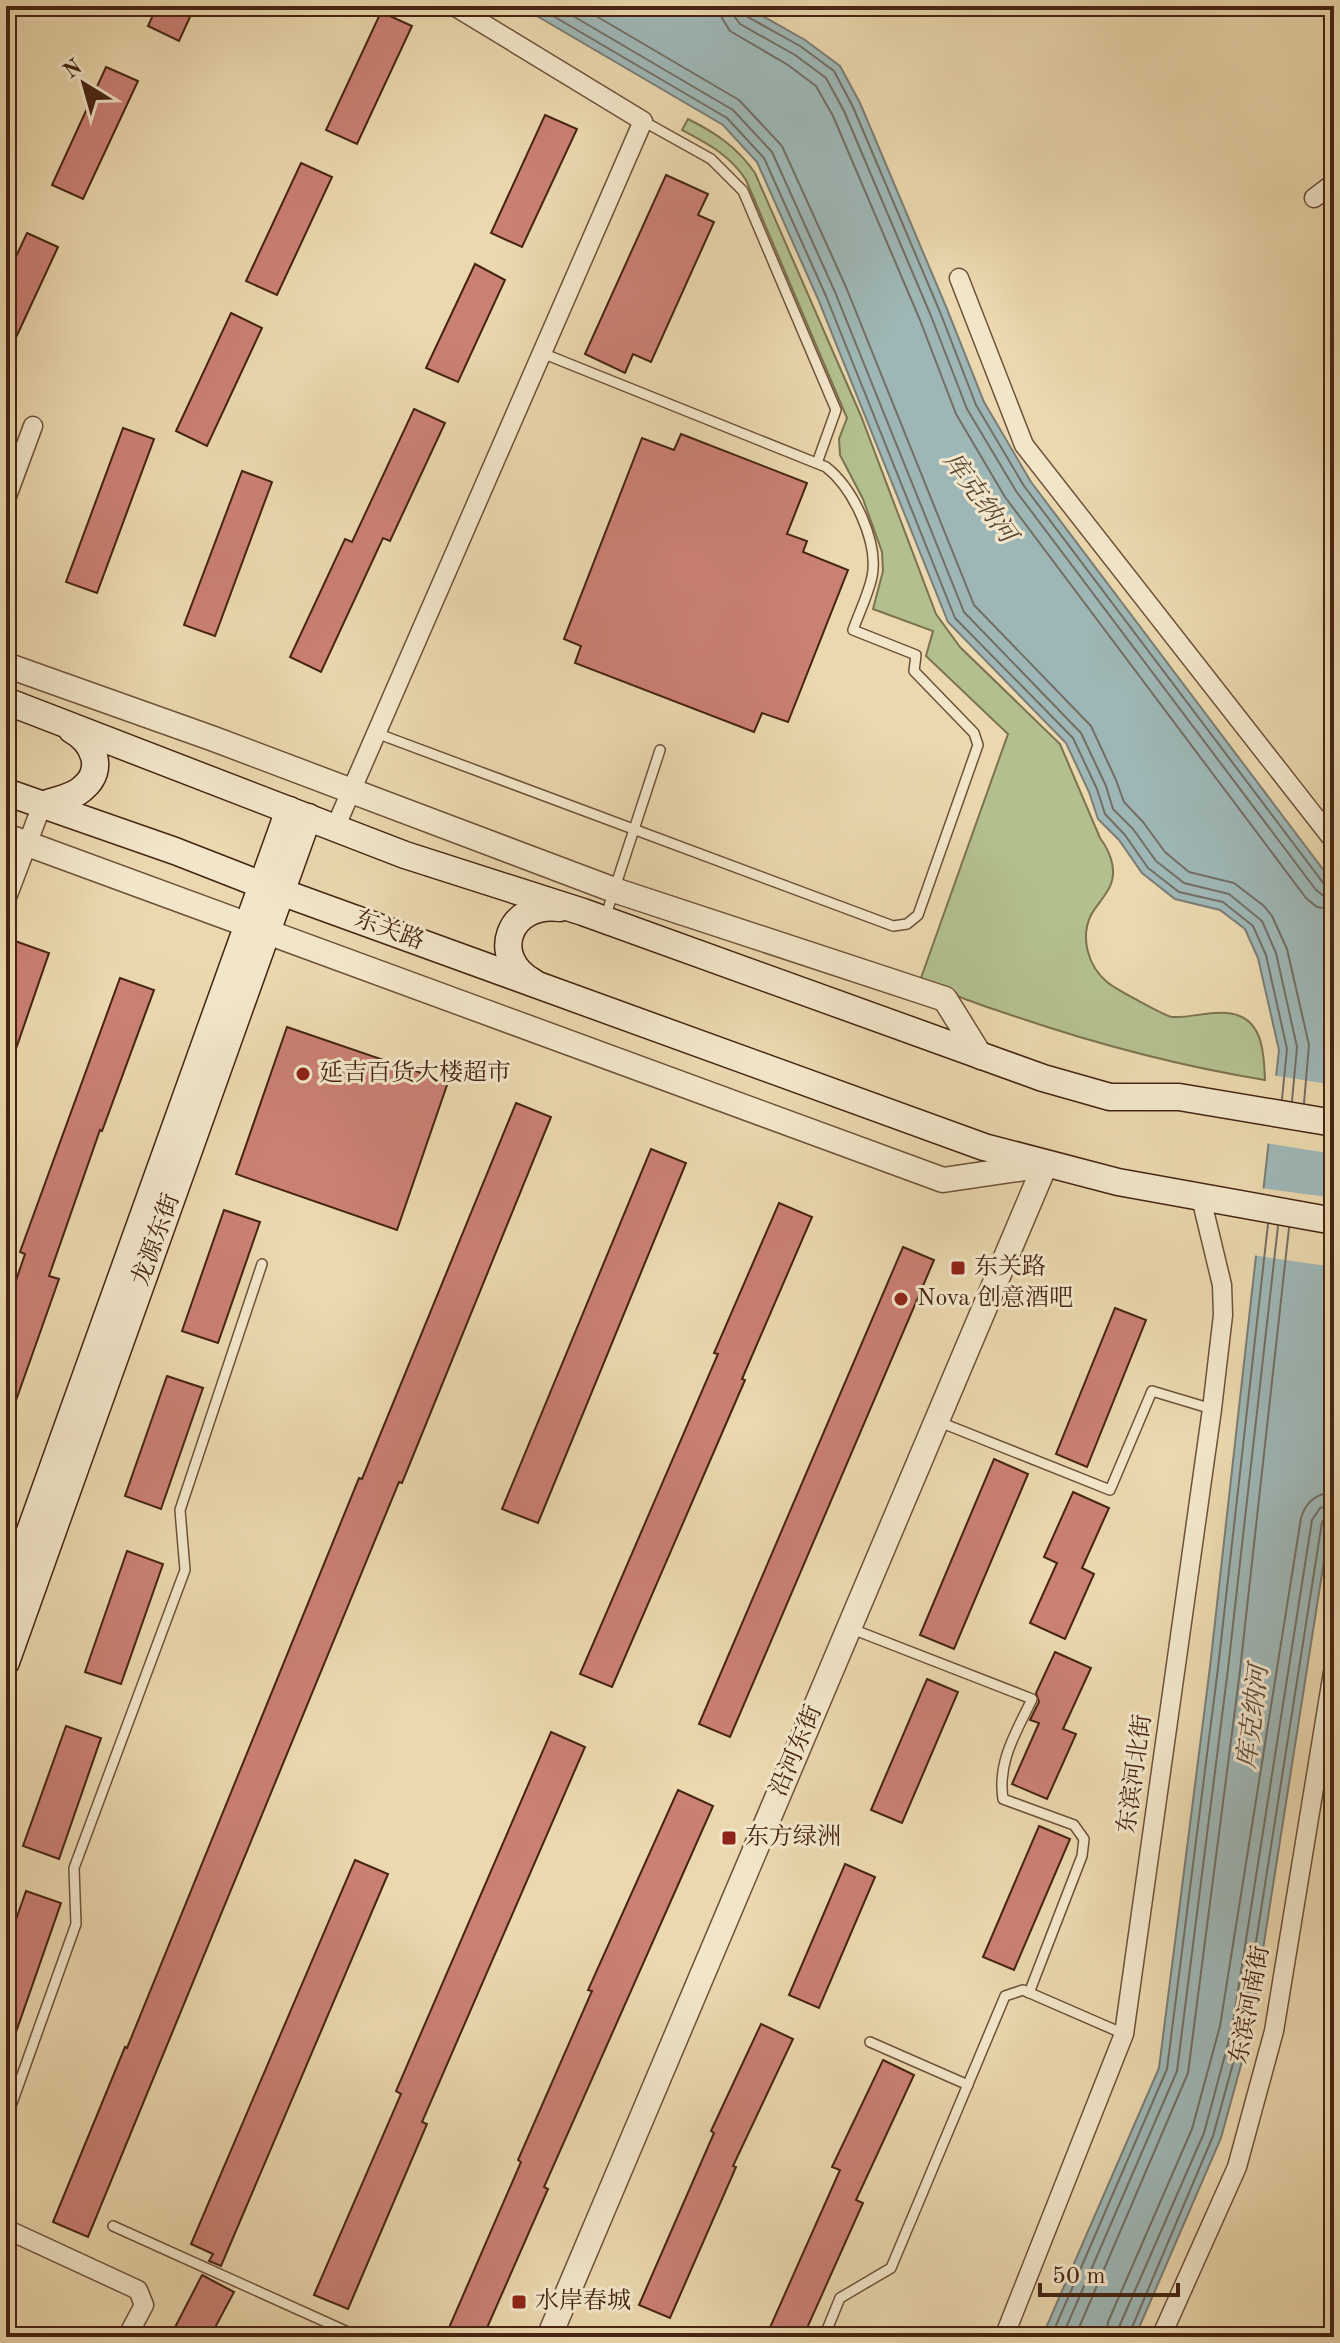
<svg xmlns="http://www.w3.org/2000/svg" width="1340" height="2343" font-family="'Old Standard TT','Noto Serif SC',serif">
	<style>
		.green { fill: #b3c08e; stroke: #7c7250; stroke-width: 2 }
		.water { fill: #9eb7b6; stroke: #7b7c75; stroke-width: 2 }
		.pier { fill: #ebd8ae }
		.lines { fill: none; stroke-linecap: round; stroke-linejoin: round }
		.shore { stroke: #726e64; stroke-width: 2 }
		.building { fill: #cb8074; stroke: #462413; stroke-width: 2 }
		.service-casing { stroke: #6f513a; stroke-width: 12 }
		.minor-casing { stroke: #6f513a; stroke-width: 21 }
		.tertiary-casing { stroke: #6f513a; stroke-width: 27 }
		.secondary-casing { stroke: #462413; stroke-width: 29 }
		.service { stroke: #f2e6ca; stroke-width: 9 }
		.minor { stroke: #f2e6ca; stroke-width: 18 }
		.tertiary { stroke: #f2e6ca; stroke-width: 24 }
		.secondary { stroke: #f2e6ca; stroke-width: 26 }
		.poi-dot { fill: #8f2418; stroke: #f2e6ca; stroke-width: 3 }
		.labels { text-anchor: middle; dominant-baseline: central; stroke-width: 6; stroke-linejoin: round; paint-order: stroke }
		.street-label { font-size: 24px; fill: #462413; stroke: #f2e6ca }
		.poi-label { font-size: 24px; fill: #462413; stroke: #f2e6ca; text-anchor: start }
		.water-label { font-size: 26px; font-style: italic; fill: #5c493c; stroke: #f2e6ca }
	</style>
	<rect width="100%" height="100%" fill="#ebd8ae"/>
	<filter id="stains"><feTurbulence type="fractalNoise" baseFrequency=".0025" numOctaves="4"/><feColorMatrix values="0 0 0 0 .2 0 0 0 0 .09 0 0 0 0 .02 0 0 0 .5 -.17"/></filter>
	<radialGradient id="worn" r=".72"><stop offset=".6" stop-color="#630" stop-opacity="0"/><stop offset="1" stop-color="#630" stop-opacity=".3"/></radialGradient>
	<path class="green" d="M688,119C716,133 737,147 755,173L861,416L936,614L960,647L1060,744L1100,838C1109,850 1117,868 1111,884C1107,895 1097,904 1091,915C1080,938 1088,966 1107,982C1112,987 1167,1017 1172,1017C1190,1018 1209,1011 1227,1013C1263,1016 1264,1052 1265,1080C1180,1066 1099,1045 1017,1017C984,1006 951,996 921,978L1008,734L926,656L933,631L873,609L883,571L882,552L863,499L840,455L839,439L847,418L746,180C730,155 708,144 682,130Z"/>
	<path class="water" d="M520,6H745L805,40L840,66L860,103L947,309L984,402L1031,482L1334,884V1497L1250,2032L1221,2138L1135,2337H1042L1159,2068L1210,1667L1279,1050L1258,958L1245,929L1220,910L1175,899L1142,873L1119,840L1098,819L1089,792L1066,743L948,622L818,299L757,162L723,125Z"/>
	<g class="pier">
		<path d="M1272,1075L1334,1085V1154L1265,1143Z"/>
		<path d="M1260,1188L1334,1198V1267L1252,1255Z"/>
	</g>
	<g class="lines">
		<g class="shore">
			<path d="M536,6L727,118L764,158L826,296L955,618L1073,738L1097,789L1105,814L1125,835L1148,868L1179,892L1223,902L1253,926L1266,955L1287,1049L1282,1099"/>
			<path d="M556,6L733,110L772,152L835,292L964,612L1081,733L1106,786L1113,809L1133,829L1156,861L1184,883L1229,894L1262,921L1276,953L1297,1047L1292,1101"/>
			<path d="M579,6L739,100L782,146L846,287L974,605L1091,726L1116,780L1124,802L1143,822L1165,852L1189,872L1234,883L1264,906L1272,916L1287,949L1309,1045L1304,1103"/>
			<path d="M720,6L722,18L730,31L788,65L816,86L833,116L920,320L956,414L1005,497L1306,898L1317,907L1334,910"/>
			<path d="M732,6L734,16L740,24L795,55L826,78L844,111L931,316L967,409L1016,491L1316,890L1325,897L1334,898"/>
			<path d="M743,6L746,16L800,46L834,71L853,107L940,312L976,405L1024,486L1324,884L1334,888"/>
			<path d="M1051,2337L1167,2069L1218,1668L1268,1224"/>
			<path d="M1062,2337L1177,2071L1228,1669L1278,1226"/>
			<path d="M1075,2337L1188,2073L1240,1671L1289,1228"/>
			<path d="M1106,2337L1108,2322L1192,2129L1220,2026L1301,1518C1306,1501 1317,1493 1334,1492"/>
			<path d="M1118,2337L1119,2327L1204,2133L1232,2029L1312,1520L1320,1508L1334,1504"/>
			<path d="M1128,2337L1213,2136L1242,2031L1322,1522L1327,1516L1334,1514"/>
		</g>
	</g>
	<g class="building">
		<path d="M157,6H195L179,41L148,26Z"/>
		<path d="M381,12L412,26L357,144L326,130Z"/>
		<path d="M106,67L138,81L83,199L52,185Z"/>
		<path d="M545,115L577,129L522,247L491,233Z"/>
		<path d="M301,163L332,177L277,295L246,281Z"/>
		<path d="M666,175L708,194L698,215L714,222L651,362L633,354L625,373L585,354Z"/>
		<path d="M27,233L58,247L6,359V278Z"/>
		<path d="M475,264L505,280L458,382L426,368Z"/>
		<path d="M231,313L262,328L207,446L176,431Z"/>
		<path d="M414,409L445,423L390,541L383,538L321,672L290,657L345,539L352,542Z"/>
		<path d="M123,428L154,439L97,593L66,582Z"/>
		<path d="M681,434L807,483L787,534L807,541L803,552L848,570L788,722L762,713L754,732L575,663L581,646L564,639L642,438L674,450Z"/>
		<path d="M242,471L272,482L215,636L184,625Z"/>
		<path d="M15,941L49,953L8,1072L6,1071V968Z"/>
		<path d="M120,978L154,990L102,1131L100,1130L49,1276L59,1279L8,1423H6V1310L25,1254L20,1252Z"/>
		<path d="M287,1027L448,1082L397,1230L236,1174Z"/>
		<path d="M516,1103L551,1117L402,1483L399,1482L88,2237L53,2222L125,2047L127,2048L359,1478L362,1479Z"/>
		<path d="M651,1149L686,1163L538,1523L502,1509Z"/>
		<path d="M779,1203L812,1217L742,1379L745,1380L612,1687L580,1674L718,1354L714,1353Z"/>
		<path d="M224,1210L260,1222L218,1343L182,1331Z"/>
		<path d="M903,1247L934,1260L730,1737L699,1724Z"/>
		<path d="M1115,1308L1146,1320L1087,1467L1056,1454Z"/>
		<path d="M167,1376L203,1388L161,1509L125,1496Z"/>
		<path d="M994,1459L1028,1474L954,1649L920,1635Z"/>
		<path d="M1073,1492L1109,1508L1082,1568L1094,1574L1065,1639L1030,1623L1057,1563L1044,1557Z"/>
		<path d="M127,1551L163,1564L121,1684L85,1672Z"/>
		<path d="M1055,1652L1091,1668L1063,1729L1076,1734L1047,1799L1012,1784L1039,1723L1030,1720L1039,1702L1036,1693Z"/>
		<path d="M927,1679L958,1692L902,1823L871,1810Z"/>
		<path d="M66,1726L101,1738L59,1859L23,1846Z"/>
		<path d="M551,1732L585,1747L422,2122L427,2124L348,2309L314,2295L401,2094L396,2091Z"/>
		<path d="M678,1790L713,1806L544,2187L548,2189L483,2337H445L521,2162L518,2160L592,1991L588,1990Z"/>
		<path d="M1039,1826L1070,1839L1014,1970L983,1957Z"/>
		<path d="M355,1860L388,1874L221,2266L209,2261L213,2254L191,2244Z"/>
		<path d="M845,1864L875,1877L819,2008L789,1995Z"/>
		<path d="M26,1891L61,1903L8,2055H6V1948Z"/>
		<path d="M761,2024L793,2039L733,2166L736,2167L670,2318L639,2305L714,2133L711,2131Z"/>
		<path d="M883,2060L914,2075L856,2200L863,2203L803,2337H778L768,2332L840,2170L832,2167Z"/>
		<path d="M202,2275L234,2292L210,2337H170Z"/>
	</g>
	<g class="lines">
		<g class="service-casing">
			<g id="service">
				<path d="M643,121L711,159L743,191L836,410L817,463"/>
				<path d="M376,733L893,926L907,924L918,915L978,745L974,733L914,671L916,655L853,630C859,613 868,595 872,577C879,542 853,488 826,467L542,353"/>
				<path d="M605,918L660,750"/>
				<path d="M937,1421L1110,1490L1152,1391L1212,1409"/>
				<path d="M852,1629L1032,1699C1017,1731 997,1761 1003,1799L1074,1825L1084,1839L1082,1856L1029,1993"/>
				<path d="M870,2042L968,2085"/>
				<path d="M6,2120L76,1924L74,1868L185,1570L180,1510L262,1264"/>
				<path d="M113,2226L359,2337"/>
				<path d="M824,2337L840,2298L891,2268L1005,1996L1023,1990L1124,2034"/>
			</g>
		</g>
		<g class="minor-casing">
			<g id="minor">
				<path d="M1314,198L1334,183"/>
				<path d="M959,278L1024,445L1334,841"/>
				<path d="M6,499L33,426"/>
				<path d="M335,828L643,121L454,6"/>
				<path d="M6,900L42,805"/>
				<path d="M6,2229L138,2290L144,2305L127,2337"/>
				<path d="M1004,2337L1124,2034L1212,1409L1223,1315L1222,1285L1201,1198"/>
				<path d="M1161,2337L1237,2167L1274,2031L1334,1666"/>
			</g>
		</g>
		<g class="tertiary-casing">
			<g id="tertiary">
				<path d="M6,665L214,739L614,890L945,999L981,1057"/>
				<path d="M6,836L943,1180L1045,1165"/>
				<path d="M549,2337L1045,1165"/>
			</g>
		</g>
		<g class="secondary-casing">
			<g id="secondary">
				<path d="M6,701L405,855L583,912L1043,1078L1110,1097H1179L1334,1123"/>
				<path d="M6,792L175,851L262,885L984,1147L1118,1182L1334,1221"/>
				<path d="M42,805C55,800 73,798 83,788C106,769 93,742 72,730"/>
				<path d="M533,982C488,957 509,901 560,908"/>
				<path d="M6,1598L289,810"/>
				<path d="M6,1662L308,817"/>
			</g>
		</g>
		<use href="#service" class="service"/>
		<use href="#minor" class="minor"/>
		<use href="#tertiary" class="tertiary"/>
		<use href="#secondary" class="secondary"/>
	</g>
	<g class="poi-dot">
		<circle cx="303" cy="1074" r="8"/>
		<rect x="950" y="1260" width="16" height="16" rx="4"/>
		<circle cx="901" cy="1299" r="8"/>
		<rect x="721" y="1830" width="16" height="16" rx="4"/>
		<rect x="511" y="2294" width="16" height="16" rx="4"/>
	</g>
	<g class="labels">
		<g class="street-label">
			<text transform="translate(389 931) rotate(20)">东关路</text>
			<text transform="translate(157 1240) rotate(-70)">龙源东街</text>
			<text transform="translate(797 1751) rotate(-67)">沿河东街</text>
			<text transform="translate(1136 1774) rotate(-82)">东滨河北街</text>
			<text transform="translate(1251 2005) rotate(-79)">东滨河南街</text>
		</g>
		<g class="poi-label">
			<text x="319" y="1074">延吉百货大楼超市</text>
			<text x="974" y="1268">东关路</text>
			<text x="917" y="1299">Nova 创意酒吧</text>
			<text x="745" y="1838">东方绿洲</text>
			<text x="535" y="2302">水岸春城</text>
		</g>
		<g class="water-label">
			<text transform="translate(979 498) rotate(54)">库克纳河</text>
			<text transform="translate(1254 1717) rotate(-83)">库克纳河</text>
		</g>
	</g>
	<rect width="1340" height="2343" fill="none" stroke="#ebd8ae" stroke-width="32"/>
	<rect x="8" y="8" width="1324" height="2327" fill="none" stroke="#462413" stroke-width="4"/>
	<rect x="16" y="16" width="1308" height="2311" fill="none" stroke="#462413" stroke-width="2"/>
	<g transform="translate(84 84) rotate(323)" stroke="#f2e6ca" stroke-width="6" paint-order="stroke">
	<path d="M0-6L14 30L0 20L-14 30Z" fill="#462413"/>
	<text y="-12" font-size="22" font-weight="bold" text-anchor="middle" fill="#462413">N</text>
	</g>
	<path d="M1040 2283v12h138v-12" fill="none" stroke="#462413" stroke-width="4"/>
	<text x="1052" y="2283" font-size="24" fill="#462413" stroke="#f2e6ca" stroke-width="6" paint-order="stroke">50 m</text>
	<rect width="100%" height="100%" filter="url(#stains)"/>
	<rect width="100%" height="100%" fill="url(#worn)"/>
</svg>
